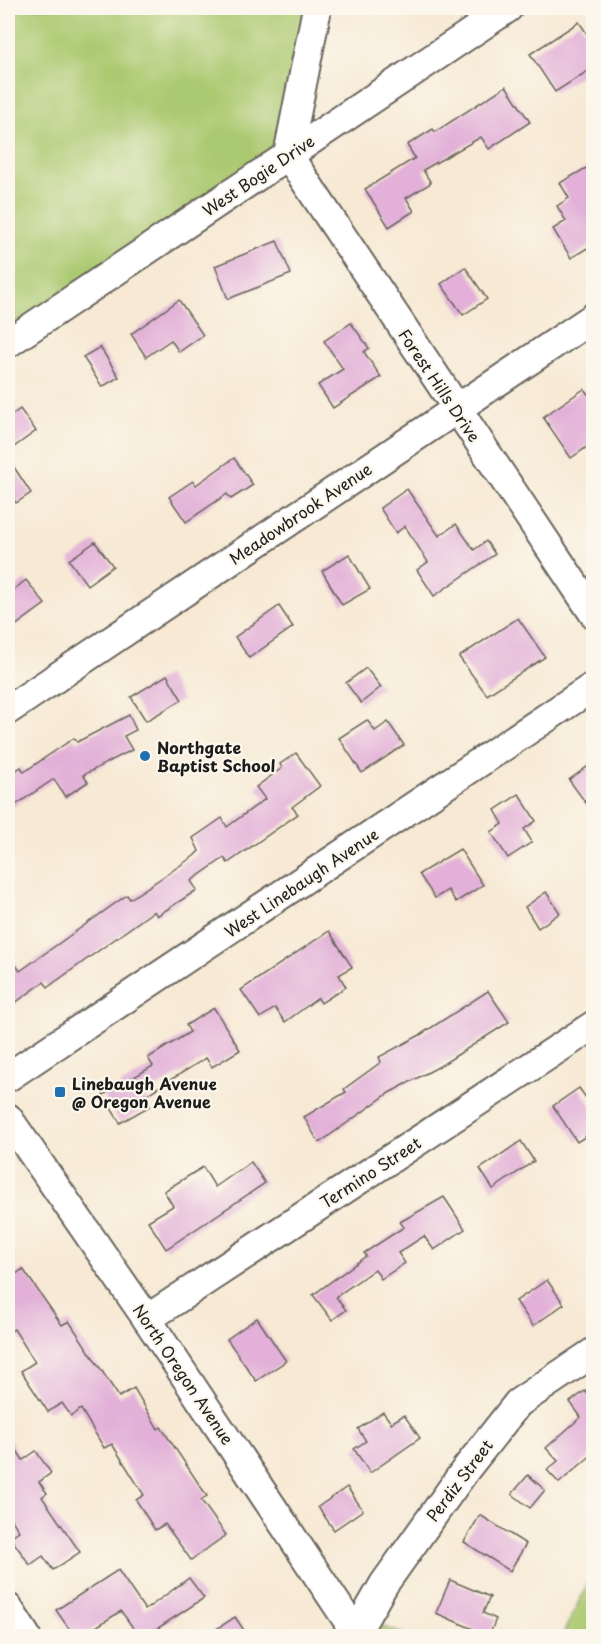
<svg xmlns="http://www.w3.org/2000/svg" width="601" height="1644" font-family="'Playpen Sans',sans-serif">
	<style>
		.green { fill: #abc970; stroke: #647246; stroke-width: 1.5 }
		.building { fill: #e2b0d8 }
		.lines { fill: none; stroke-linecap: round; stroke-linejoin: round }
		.minor-casing { stroke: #69645c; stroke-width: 32 }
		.minor { stroke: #fff; stroke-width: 28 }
		.poi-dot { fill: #1f6fb2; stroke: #fbf7ec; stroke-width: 2 }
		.labels { text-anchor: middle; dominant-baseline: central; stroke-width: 4.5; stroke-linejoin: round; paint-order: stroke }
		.street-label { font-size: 16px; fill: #1c1c1c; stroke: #fbf7ec }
		.poi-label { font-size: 16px; font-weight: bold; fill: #1c1c1c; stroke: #fbf7ec; text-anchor: start }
	</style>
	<rect width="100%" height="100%" fill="#fbf7ec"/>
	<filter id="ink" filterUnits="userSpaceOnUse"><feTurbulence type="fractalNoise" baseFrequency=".0167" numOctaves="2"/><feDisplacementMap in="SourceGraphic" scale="12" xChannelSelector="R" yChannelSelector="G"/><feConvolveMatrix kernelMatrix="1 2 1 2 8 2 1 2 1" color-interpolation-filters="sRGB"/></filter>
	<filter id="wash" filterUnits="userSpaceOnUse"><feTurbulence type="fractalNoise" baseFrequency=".008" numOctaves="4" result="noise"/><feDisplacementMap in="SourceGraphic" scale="24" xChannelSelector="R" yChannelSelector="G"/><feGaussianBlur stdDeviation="1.35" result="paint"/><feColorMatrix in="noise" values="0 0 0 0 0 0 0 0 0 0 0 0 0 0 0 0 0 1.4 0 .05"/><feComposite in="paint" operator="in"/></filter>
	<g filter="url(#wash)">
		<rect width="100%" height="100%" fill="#f7e9d4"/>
		<g class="green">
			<path d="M8,8H305L280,144L8,332Z"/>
			<path d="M593,1572V1636H562L592,1575Z"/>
			<path d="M364,1619L407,1636H354Z"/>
		</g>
		<g id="blocks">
			<g class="building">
				<path d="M579,22L594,44V67L555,92L530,54Z"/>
				<path d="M506,86L530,122L489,149L481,137L423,170L431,183L406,198L414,211L389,227L365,189L415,158L407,145L433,129L435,132Z"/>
				<path d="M586,168L594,180V244L571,258L553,229L566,221L557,206L569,198L560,183Z"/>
				<path d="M277,241L291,274L228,299L215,266Z"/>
				<path d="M465,267L487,299L463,315L441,284Z"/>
				<path d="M179,300L203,335L179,352L171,340L146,357L131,334Z"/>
				<path d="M351,323L369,348L364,352L381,377L333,408L318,385L343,369L324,341Z"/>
				<path d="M100,347L119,377L102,387L83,357Z"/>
				<path d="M584,389L594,402V442L571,458L543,417Z"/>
				<path d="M20,409L36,431L14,447L8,438V418Z"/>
				<path d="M8,458L31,493L16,503L8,491Z"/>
				<path d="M234,458L253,485L231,499L227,494L186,522L169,497L193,481L196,485Z"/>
				<path d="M407,489L439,536L456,524L474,550L486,541L495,554L434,596L417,570L428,562L405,526L396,533L380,508Z"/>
				<path d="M95,542L113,566L87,585L69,560Z"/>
				<path d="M349,554L370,589L342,605L322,571Z"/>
				<path d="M26,580L45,604L8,631V594Z"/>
				<path d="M279,606L293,627L249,658L235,637Z"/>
				<path d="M518,618L545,657L487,695L459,657Z"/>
				<path d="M366,668L381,687L361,703L346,683Z"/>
				<path d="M167,675L182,700L146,721L131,697Z"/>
				<path d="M129,715L136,730L124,736L132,750L83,775L88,782L65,797L54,779L8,810V776L21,767L24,772L74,738L77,742Z"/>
				<path d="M367,720L375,731L388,722L404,745L362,773L339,738Z"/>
				<path d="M296,753L320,786L292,807L298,814L228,863L224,858L191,881L197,890L157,916L154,911L48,987L44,982L8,1008V954L20,971L127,895L130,899L194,856L199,851L193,838L222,818L227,827L265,799L256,787L282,768L280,764Z"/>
				<path d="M594,762V814L569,780Z"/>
				<path d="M519,794L536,821L524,829L532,842L508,858L491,832L503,824L495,810Z"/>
				<path d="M460,849L483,885L456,902L448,890L435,898L419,874Z"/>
				<path d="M546,892L560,913L538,928L525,907Z"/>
				<path d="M329,931L352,967L339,975L346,987L321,1003L318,998L285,1022L275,1008L260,1018L241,990Z"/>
				<path d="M488,991L509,1022L440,1066L389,1093L319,1143L304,1117L346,1092L344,1089L381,1062L379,1057L420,1035Z"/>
				<path d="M214,1008L240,1050L212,1067L206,1058L144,1096L150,1106L120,1123L103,1095L153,1066L148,1058L190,1032L186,1025Z"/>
				<path d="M579,1088L594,1109V1131L577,1142L553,1106Z"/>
				<path d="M521,1141L534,1161L493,1189L480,1169Z"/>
				<path d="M251,1162L265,1183L166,1249L148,1221L173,1206L164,1191L203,1167L215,1187Z"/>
				<path d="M444,1197L465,1229L434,1250L424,1236L398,1253L405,1263L381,1279L375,1269L336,1297L346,1310L332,1320L313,1295L366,1256L364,1253L404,1227L400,1222Z"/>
				<path d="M23,1269L62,1325L69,1321L119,1397L134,1388L158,1429L161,1427L207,1496L201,1500L226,1535L191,1560L165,1524L155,1530L136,1500L144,1495L112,1444L104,1448L81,1409L71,1416L62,1403L48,1412L21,1371L35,1362L14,1329L8,1333V1280Z"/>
				<path d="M547,1280L564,1304L533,1326L516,1301Z"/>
				<path d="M257,1318L286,1361L256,1381L227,1339Z"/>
				<path d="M585,1391L594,1402V1453L559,1483L547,1470L558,1461L546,1448L581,1417L570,1402Z"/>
				<path d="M383,1412L391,1423L404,1415L420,1438L370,1473L354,1449L366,1441L358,1429Z"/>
				<path d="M8,1437L23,1460L36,1451L51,1473L39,1482L47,1493L42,1497L80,1552L53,1570L43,1556L30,1565L10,1537L19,1531L8,1514Z"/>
				<path d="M528,1475L545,1490L530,1508L512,1494Z"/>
				<path d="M347,1487L363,1510L334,1530L318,1507Z"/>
				<path d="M480,1515L526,1544L510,1571L464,1542Z"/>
				<path d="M118,1570L145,1610L189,1578L204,1598L146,1636H139L121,1611L82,1636H74L56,1610Z"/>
				<path d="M450,1580L490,1597L483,1613L496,1619L489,1636L436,1613Z"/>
				<path d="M235,1617L248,1636H206Z"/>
			</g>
		</g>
	</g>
	<g filter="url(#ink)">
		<use href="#blocks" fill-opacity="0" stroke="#69645c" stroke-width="1.5"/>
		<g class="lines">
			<g class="minor-casing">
				<g id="minor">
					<path d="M317,8L288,155L594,614"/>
					<path d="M8,343L508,8"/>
					<path d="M8,710L594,317"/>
					<path d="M8,1077L594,686"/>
					<path d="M8,1118L147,1319L356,1633"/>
					<path d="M147,1319L594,1025"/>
					<path d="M8,1608L26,1636"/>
					<path d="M354,1636L384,1584L466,1469L518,1403L594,1352"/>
				</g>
			</g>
			<use href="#minor" class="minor"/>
		</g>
	</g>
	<g class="poi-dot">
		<circle cx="145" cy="756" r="6"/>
		<rect x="54" y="1086" width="12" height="12" rx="3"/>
	</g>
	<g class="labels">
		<g class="street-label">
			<text transform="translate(258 175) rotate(-34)">West Bogie Drive</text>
			<text transform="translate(440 385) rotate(56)">Forest Hills Drive</text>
			<text transform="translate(300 513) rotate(-34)">Meadowbrook Avenue</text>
			<text transform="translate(301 882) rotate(-34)">West Linebaugh Avenue</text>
			<text transform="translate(370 1172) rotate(-33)">Termino Street</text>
			<text transform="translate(184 1374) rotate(56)">North Oregon Avenue</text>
			<text transform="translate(459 1480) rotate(-53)">Perdiz Street</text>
		</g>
		<g class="poi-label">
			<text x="157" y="747">Northgate<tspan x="157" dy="18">Baptist School</tspan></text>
			<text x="72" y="1083">Linebaugh Avenue<tspan x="72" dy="18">@ Oregon Avenue</tspan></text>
		</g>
	</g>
	<rect width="601" height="1644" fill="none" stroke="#fbf7ec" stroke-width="30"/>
</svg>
